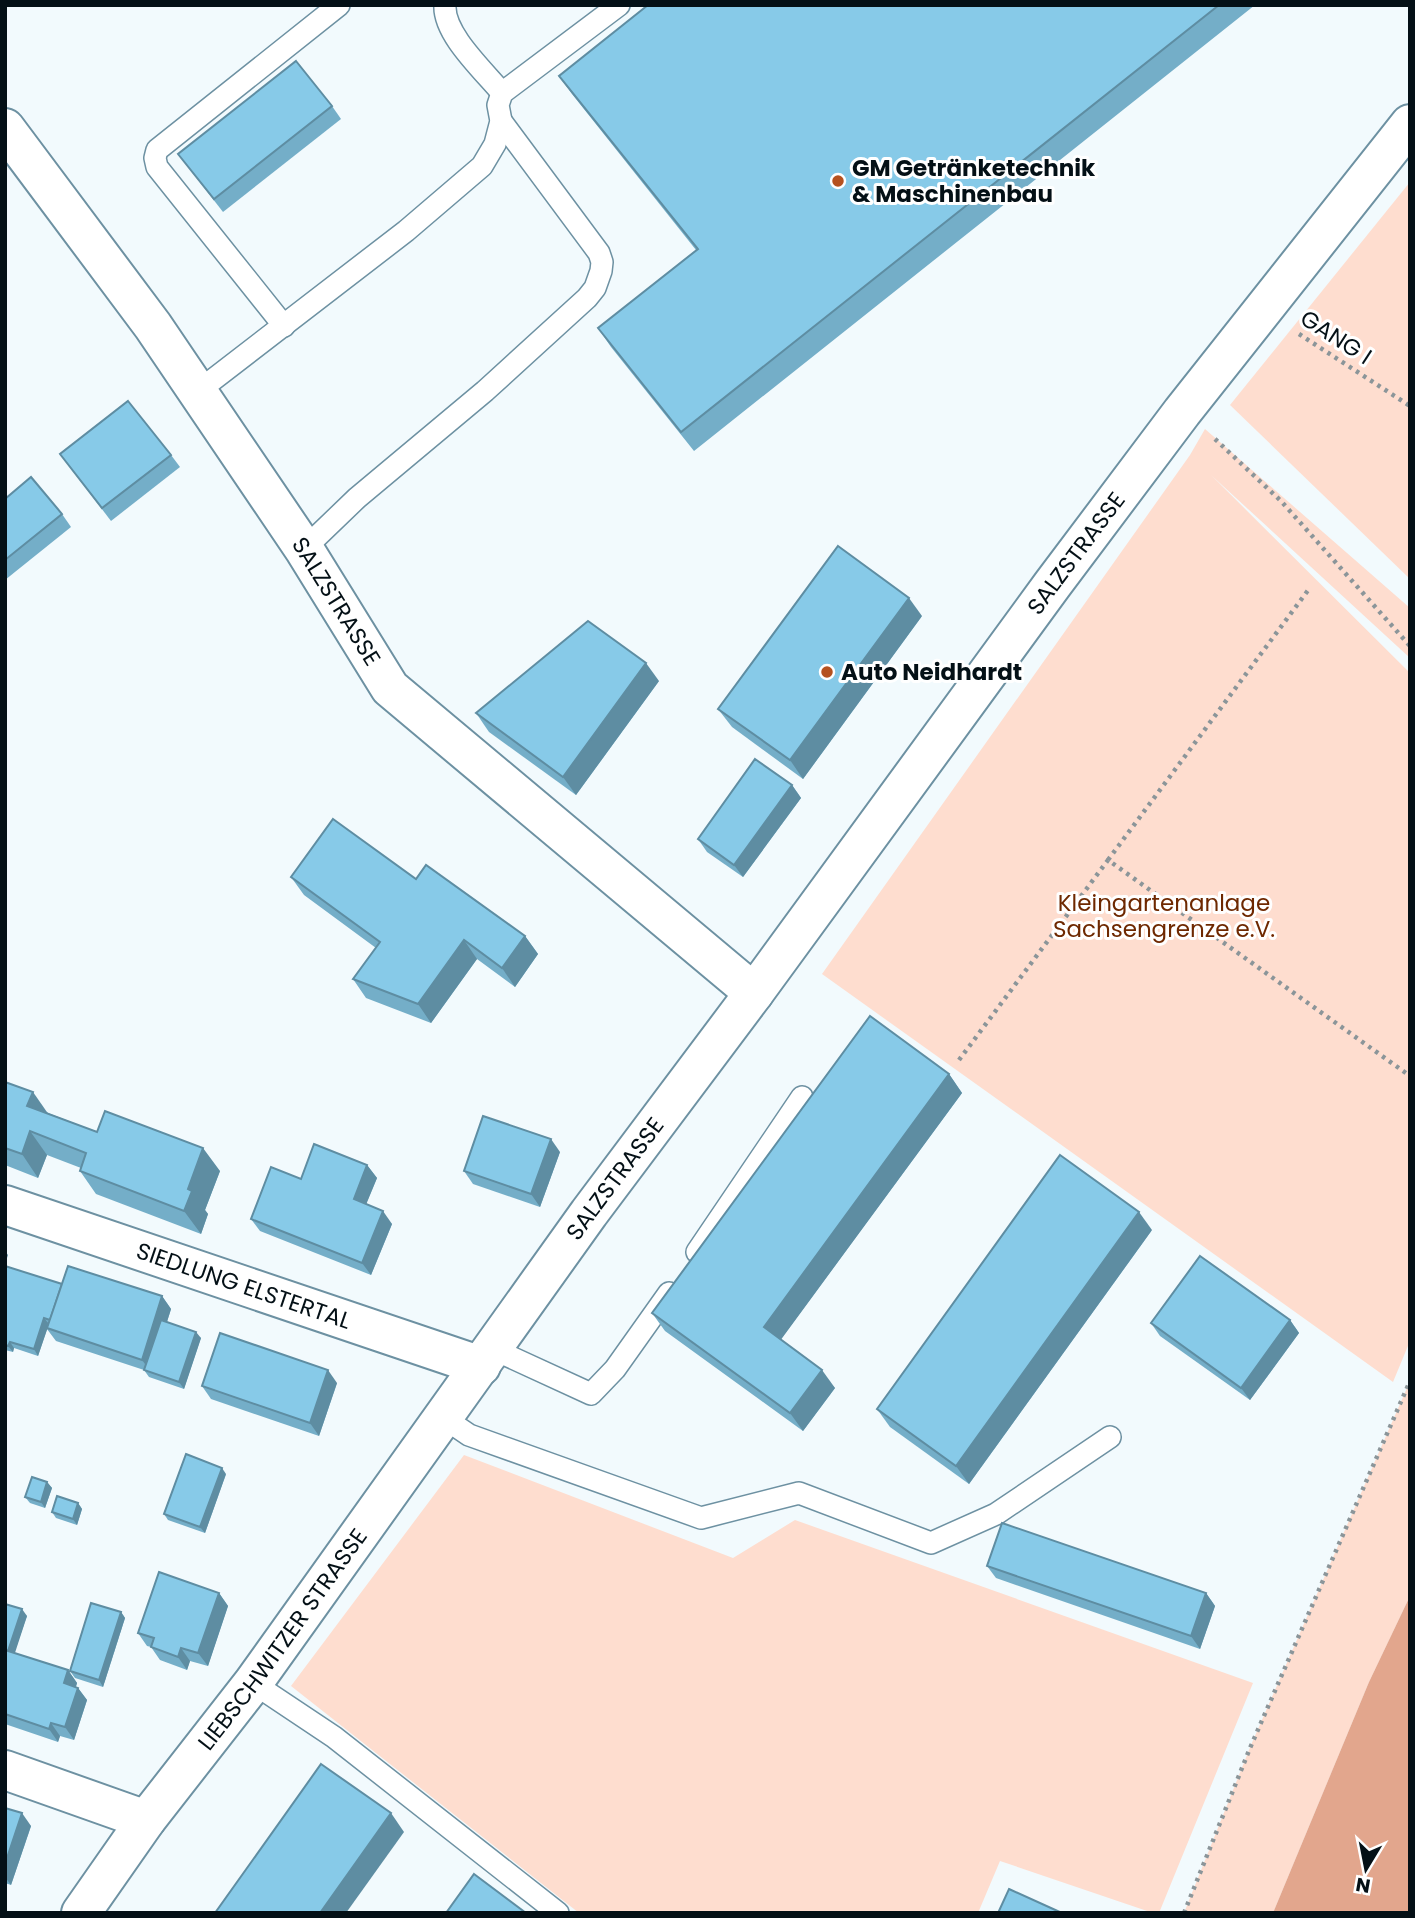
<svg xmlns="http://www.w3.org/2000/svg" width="1415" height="1918" font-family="Poppins,sans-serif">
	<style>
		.green { fill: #feddcf }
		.water { fill: #e2a68d }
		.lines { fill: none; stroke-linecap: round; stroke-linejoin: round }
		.lane-casing { stroke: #6d91a2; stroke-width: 24 }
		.street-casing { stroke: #6d91a2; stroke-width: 42 }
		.secondary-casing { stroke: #6d91a2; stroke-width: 42 }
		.path { stroke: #8b9599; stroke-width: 4.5; stroke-dasharray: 3.5 5; stroke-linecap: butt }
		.lane { stroke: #fff; stroke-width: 21 }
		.street { stroke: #fff; stroke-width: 38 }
		.secondary { stroke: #fff; stroke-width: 38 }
		.wall { fill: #74aec8 }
		.shaded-wall { fill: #5e8da2 }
		.building { fill: #87cae8; stroke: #5e8da2; stroke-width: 2 }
		.poi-dot { fill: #b5511f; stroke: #fff; stroke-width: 2.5 }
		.labels { text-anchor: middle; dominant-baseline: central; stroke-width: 6; stroke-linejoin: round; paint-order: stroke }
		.poi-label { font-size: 23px; font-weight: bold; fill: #041016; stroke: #fff; text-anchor: start }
		.street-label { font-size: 23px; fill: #041016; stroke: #fff }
		.park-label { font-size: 23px; fill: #6e2800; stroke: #fff }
	</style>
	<rect width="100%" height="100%" fill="#f2fafd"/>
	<g class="green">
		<path d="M1410,182V579L1230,405Z"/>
		<path d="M1205,429L1410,608V658L1211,475L1410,673V1341L1393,1382L822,974L1190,455Z"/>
		<path d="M1410,1381V1596L1369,1682L1273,1913H1184L1251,1745Z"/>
		<path d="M464,1455L733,1558L795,1520L1253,1683L1159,1913H1153L1000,1861L978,1913H579L291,1686Z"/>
	</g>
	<path class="water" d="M1410,1596V1913H1273L1369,1682Z"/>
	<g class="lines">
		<g class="lane-casing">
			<g id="lane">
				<path d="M445,5C443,34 484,71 502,93"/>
				<path d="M284,326L157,167L155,158L157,150L339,5"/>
				<path d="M197,392L406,231L482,166L495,144L501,121L498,105L502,93L619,5"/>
				<path d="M304,549L357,498L485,391L587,298L595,288L601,271L602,262L599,253L501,121"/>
				<path d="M697,1252L802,1097"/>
				<path d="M493,1349L591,1394L615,1369L669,1293"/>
				<path d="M444,1418L469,1435L701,1518L799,1493L931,1543L996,1514L1110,1437"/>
				<path d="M253,1683L334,1737L558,1913"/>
			</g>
		</g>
		<g class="street-casing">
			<g id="street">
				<path id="s1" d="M5,128L153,326L304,549L390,688L754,993"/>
				<path id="s2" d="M5,1205L481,1366"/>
				<path d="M5,1770L146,1820"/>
			</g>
		</g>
		<g class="secondary-casing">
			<g id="secondary">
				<path id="s3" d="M81,1913L146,1820L253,1683L589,1213L754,993L1052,585L1182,412L1410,124"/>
			</g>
		</g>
		<g class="path">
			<path d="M1299,334L1410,406"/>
			<path d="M1215,439L1281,501L1410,646"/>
			<path d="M1108,860L1309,589"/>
			<path d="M959,1060L1108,860L1410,1076"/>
			<path d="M1184,1913L1250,1748L1410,1381"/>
		</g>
		<use href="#lane" class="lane"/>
		<use href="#street" class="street"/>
		<use href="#secondary" class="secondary"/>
	</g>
	<g class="wall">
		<path d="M648,5H1255L694,451L611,347L598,328L696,250L572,94L559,76Z"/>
		<path d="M332,106L341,119L223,212L178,154Z"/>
		<path d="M60,454L171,455L180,467L111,521Z"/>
		<path d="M5,499L62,514L71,527L5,580Z"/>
		<path d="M922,616L803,779L732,727L718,709Z"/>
		<path d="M659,681L576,795L489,732L476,713Z"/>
		<path d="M792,785L801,798L743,877L707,852L698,839Z"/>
		<path d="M291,877L416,879L525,936L538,954L515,987L477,959L431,1023L366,998L353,979L376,948L304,895Z"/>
		<path d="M949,1074L962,1093L781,1339L835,1388L803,1431L665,1331L652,1313Z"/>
		<path d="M5,1082L48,1113L97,1132L220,1171L205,1210L208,1214L201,1234L96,1194L80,1171L81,1168L47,1155L38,1178L5,1165Z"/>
		<path d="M560,1152L540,1207L473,1184L464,1171Z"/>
		<path d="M367,1165L377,1178L366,1204L392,1224L371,1275L260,1231L251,1219L301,1179Z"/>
		<path d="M1152,1230L969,1484L890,1427L877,1409Z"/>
		<path d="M5,1266L62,1284L162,1296L171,1309L167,1322L201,1338L184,1389L149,1377L144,1370L56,1341L47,1329L38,1356L14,1348L13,1352L5,1350Z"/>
		<path d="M1290,1320L1299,1333L1250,1400L1160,1336L1151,1323Z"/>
		<path d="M337,1383L319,1436L211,1399L202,1386Z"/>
		<path d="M226,1474L205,1533L168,1520L164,1514Z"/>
		<path d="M47,1482L52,1488L45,1508L30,1503L25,1497Z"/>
		<path d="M78,1503L82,1509L77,1525L56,1518L52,1512Z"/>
		<path d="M987,1566L1206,1593L1215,1606L1200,1649L996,1578Z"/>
		<path d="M219,1593L228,1606L208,1666L190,1661L187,1670L160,1660L151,1647L147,1646L138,1633Z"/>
		<path d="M5,1604L27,1616L14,1653L68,1670L77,1683L76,1687L78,1688L87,1700L74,1740L60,1736L58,1742L5,1724Z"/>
		<path d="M121,1612L125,1618L103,1687L75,1678L70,1671Z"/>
		<path d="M5,1808L31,1826L11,1885L5,1883Z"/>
	</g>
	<g class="shaded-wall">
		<path d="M909,598L922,616L803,779L790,760Z"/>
		<path d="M646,663L659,681L576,795L563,777Z"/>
		<path d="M792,785L801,798L743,877L734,865Z"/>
		<path d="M525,936L538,954L515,987L502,968Z"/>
		<path d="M464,940L477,959L431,1023L418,1004Z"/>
		<path d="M949,1074L962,1093L777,1345L764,1327Z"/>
		<path d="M33,1092L49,1115L27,1106Z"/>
		<path d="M30,1131L47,1155L38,1178L22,1154Z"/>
		<path d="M551,1139L560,1152L540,1207L531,1194Z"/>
		<path d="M203,1148L220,1171L205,1210L208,1214L201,1234L184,1211L188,1189Z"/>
		<path d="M367,1165L377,1178L363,1212L354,1199Z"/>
		<path d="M383,1211L392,1224L371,1275L362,1263Z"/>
		<path d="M1139,1212L1152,1230L969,1484L956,1466Z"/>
		<path d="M5,1251L8,1255L5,1264Z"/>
		<path d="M162,1296L171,1309L151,1372L142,1360Z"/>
		<path d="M44,1318L49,1324L38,1356L34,1349Z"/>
		<path d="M1290,1320L1299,1333L1250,1400L1241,1388Z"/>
		<path d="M196,1332L201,1338L184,1389L179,1382Z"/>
		<path d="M10,1342L14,1348L13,1352L8,1346Z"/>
		<path d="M328,1370L337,1383L319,1436L310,1423Z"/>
		<path d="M822,1370L835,1388L803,1431L790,1413Z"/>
		<path d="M222,1468L226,1474L205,1533L200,1527Z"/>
		<path d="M47,1482L52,1488L45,1508L41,1502Z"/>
		<path d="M78,1503L82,1509L77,1525L73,1519Z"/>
		<path d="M219,1593L228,1606L208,1666L198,1653Z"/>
		<path d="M1206,1593L1215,1606L1200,1649L1191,1636Z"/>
		<path d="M22,1609L27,1616L12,1662L7,1655Z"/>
		<path d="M121,1612L125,1618L103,1687L99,1680Z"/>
		<path d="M181,1648L190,1661L187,1670L178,1657Z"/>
		<path d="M68,1670L77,1683L73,1695L64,1683Z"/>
		<path d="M78,1688L87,1700L74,1740L65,1727Z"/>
		<path d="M51,1723L60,1736L58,1742L49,1729Z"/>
		<path d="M22,1813L31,1826L11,1885L5,1877V1864Z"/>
		<path d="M391,1813L404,1832L346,1913H320Z"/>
	</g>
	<g class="building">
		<path d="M648,5H1219L681,432L598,328L698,249L559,76Z"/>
		<path d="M296,61L332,106L214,199L178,154Z"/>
		<path d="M128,401L171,455L102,508L60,454Z"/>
		<path d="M31,477L62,514L5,560V499Z"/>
		<path d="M838,546L909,598L790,760L718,709Z"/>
		<path d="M588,621L646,663L563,777L476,713Z"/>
		<path d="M755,759L792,785L734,865L698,839Z"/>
		<path d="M333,819L416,879L426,865L525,936L502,968L464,940L418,1004L353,979L380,942L291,877Z"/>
		<path d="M870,1016L949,1074L764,1327L822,1370L790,1413L652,1313Z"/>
		<path d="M5,1082L33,1092L27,1106L97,1132L105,1111L203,1148L188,1189L192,1191L184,1211L80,1171L86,1153L30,1131L22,1154L5,1148Z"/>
		<path d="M483,1116L551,1139L531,1194L464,1171Z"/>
		<path d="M314,1144L367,1165L354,1199L383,1211L362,1263L251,1219L271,1167L301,1179Z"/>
		<path d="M1060,1155L1139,1212L956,1466L877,1409Z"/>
		<path d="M1200,1256L1290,1320L1241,1388L1151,1323Z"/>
		<path d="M5,1266L62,1284L50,1320L44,1318L34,1349L10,1342L8,1346L5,1345Z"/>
		<path d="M68,1266L162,1296L142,1360L47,1328Z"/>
		<path d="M161,1320L196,1332L179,1382L144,1370Z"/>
		<path d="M220,1333L328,1370L310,1423L202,1386Z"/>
		<path d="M186,1454L222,1468L200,1527L164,1514Z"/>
		<path d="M32,1477L47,1482L41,1502L25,1497Z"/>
		<path d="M57,1496L78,1503L73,1519L52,1512Z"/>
		<path d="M1002,1523L1206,1593L1191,1636L987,1566Z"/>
		<path d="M159,1572L219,1593L198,1653L181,1648L178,1657L151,1647L154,1638L138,1633Z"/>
		<path d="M91,1603L121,1612L99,1680L70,1671Z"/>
		<path d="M5,1604L22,1609L8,1651L5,1650Z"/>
		<path d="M5,1650L68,1670L64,1683L78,1688L65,1727L51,1723L49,1729L5,1714Z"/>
		<path d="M321,1764L391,1813L320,1913H215Z"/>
		<path d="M5,1808L22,1813L5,1864Z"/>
		<path d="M474,1874L526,1913H446Z"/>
		<path d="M1009,1889L1062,1913H998Z"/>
	</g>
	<g class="poi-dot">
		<circle cx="838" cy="181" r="7"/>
		<circle cx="827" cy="672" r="7"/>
	</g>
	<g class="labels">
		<g class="poi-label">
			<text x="852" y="168">GM Getränketechnik<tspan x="852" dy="26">&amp; Maschinenbau</tspan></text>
			<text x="841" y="672">Auto Neidhardt</text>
		</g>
		<g class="street-label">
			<text transform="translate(1336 337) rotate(33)">GANG I</text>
			<text stroke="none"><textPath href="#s3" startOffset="1685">SALZSTRASSE</textPath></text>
			<text stroke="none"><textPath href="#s1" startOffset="578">SALZSTRASSE</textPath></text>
			<text stroke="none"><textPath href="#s3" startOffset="908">SALZSTRASSE</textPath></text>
			<text stroke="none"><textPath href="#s2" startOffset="252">SIEDLUNG ELSTERTAL</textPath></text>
			<text stroke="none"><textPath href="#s3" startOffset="340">LIEBSCHWITZER STRASSE</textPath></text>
		</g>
		<g class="park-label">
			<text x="1164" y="903">Kleingartenanlage<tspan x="1164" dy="26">Sachsengrenze e.V.</tspan></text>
		</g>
	</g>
	<rect width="1415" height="1918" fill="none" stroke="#041016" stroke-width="14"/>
	<g transform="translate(1366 1869) rotate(190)" stroke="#ffffff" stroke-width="5" paint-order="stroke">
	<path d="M0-5L12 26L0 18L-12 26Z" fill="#041016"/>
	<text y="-10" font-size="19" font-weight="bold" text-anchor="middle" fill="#041016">N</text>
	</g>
</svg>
